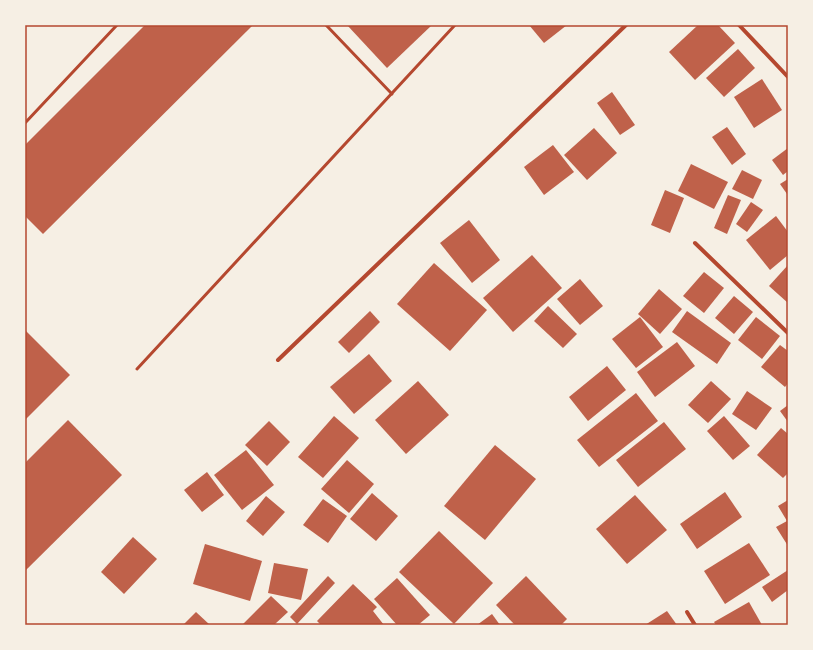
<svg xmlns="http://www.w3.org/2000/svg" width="813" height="650" font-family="'Fira Sans Condensed',sans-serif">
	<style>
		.building { fill: #bf614a }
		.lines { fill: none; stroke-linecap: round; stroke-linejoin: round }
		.service { stroke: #b5482f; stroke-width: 3 }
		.minor { stroke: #b5482f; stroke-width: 4 }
		.neatline { fill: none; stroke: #b5482f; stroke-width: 1.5 }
	</style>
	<rect width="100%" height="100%" fill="#f6efe4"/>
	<g class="building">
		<path d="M145,25H253L43,234L25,216V145Z"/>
		<path d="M347,25H432L387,68Z"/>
		<path d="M529,25H567L544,43Z"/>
		<path d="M698,25H718L735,43L695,80L669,52Z"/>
		<path d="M738,49L755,68L724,97L706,78Z"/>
		<path d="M762,79L782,110L754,128L734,97Z"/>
		<path d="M612,92L635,125L620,135L597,103Z"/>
		<path d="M727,127L746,154L732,165L712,137Z"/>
		<path d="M594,128L617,153L587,180L564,155Z"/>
		<path d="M553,145L574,172L544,195L524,167Z"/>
		<path d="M788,148V171L783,175L772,160Z"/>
		<path d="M691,164L728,182L714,209L678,191Z"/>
		<path d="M742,170L762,180L753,199L732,189Z"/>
		<path d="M788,179V193L787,194L780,184Z"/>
		<path d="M665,190L684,198L670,233L651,225Z"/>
		<path d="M728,195L741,200L727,234L714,228Z"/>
		<path d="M751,202L763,210L747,232L736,224Z"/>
		<path d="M776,216L788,232V255L770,270L746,240Z"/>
		<path d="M469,220L500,260L472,283L440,243Z"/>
		<path d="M532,255L562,288L513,332L483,298Z"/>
		<path d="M434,263L487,310L450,351L397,304Z"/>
		<path d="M788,265V303L769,286Z"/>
		<path d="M704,272L724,288L704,313L683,296Z"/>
		<path d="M580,279L603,306L580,325L557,299Z"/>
		<path d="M659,289L682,309L660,334L638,314Z"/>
		<path d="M734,296L753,312L734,334L715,318Z"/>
		<path d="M548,306L577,334L563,348L534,321Z"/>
		<path d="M370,311L380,322L349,353L338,342Z"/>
		<path d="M687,311L731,343L717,364L672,332Z"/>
		<path d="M640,317L663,347L636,368L612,339Z"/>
		<path d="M756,317L780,336L762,359L738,340Z"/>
		<path d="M25,330L70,375L25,420Z"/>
		<path d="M677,342L695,366L655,397L637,372Z"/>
		<path d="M780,345L788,351V383L785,387L761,367Z"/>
		<path d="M369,354L392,381L354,414L330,387Z"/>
		<path d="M607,366L626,390L588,421L569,397Z"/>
		<path d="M418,381L449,415L406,454L375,420Z"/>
		<path d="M711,381L731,399L708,423L688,405Z"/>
		<path d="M747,391L772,408L756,430L732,414Z"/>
		<path d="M636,393L658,421L599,467L577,440Z"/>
		<path d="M788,405V422L780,411Z"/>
		<path d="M334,416L359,438L323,478L298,457Z"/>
		<path d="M724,416L750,446L733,460L707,431Z"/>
		<path d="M68,420L122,475L25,571V463Z"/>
		<path d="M269,421L290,442L267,466L245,445Z"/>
		<path d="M664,422L686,449L638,487L616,460Z"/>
		<path d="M781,428L788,434V473L783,478L757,455Z"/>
		<path d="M495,445L536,479L485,540L444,506Z"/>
		<path d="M246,450L274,485L242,510L214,475Z"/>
		<path d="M347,460L374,484L349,513L321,489Z"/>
		<path d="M207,472L224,495L202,512L184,490Z"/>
		<path d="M725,492L742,517L697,549L680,524Z"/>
		<path d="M372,493L398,516L376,541L350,519Z"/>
		<path d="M635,495L667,530L627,564L596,529Z"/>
		<path d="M266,496L285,512L263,536L246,521Z"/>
		<path d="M323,499L347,516L328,543L303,525Z"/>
		<path d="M788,500V546L776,527L787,521L778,506Z"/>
		<path d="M439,531L493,583L454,624L399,572Z"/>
		<path d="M133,537L157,559L124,594L101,572Z"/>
		<path d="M749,543L770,575L725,604L704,571Z"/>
		<path d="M205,544L262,561L250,601L193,584Z"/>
		<path d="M274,563L308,569L301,600L268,593Z"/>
		<path d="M788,570V590L772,602L762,587Z"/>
		<path d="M328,576L335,583L297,624L290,617Z"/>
		<path d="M526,576L567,619L561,625H515L496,605Z"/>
		<path d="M397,578L430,615L418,625H397L374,599Z"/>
		<path d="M353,584L377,607L373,611L384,625H321L317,621Z"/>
		<path d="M271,596L288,612L275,624L276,625H242Z"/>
		<path d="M749,602L762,625H716L714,622Z"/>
		<path d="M667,611L677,625H645Z"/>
		<path d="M196,612L210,625H183Z"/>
		<path d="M492,614L500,625H477Z"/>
	</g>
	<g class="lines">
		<g class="service">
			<path d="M326,25L392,94"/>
			<path d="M25,123L117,25"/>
			<path d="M137,369L455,25"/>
		</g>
		<g class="minor">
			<path d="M739,25L788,77"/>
			<path d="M695,243L788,333"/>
			<path d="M278,360L626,25"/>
			<path d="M687,612L695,625"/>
		</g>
	</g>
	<rect width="813" height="650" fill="none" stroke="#f6efe4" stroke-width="52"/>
	<rect x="26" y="26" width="761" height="598" class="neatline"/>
</svg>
